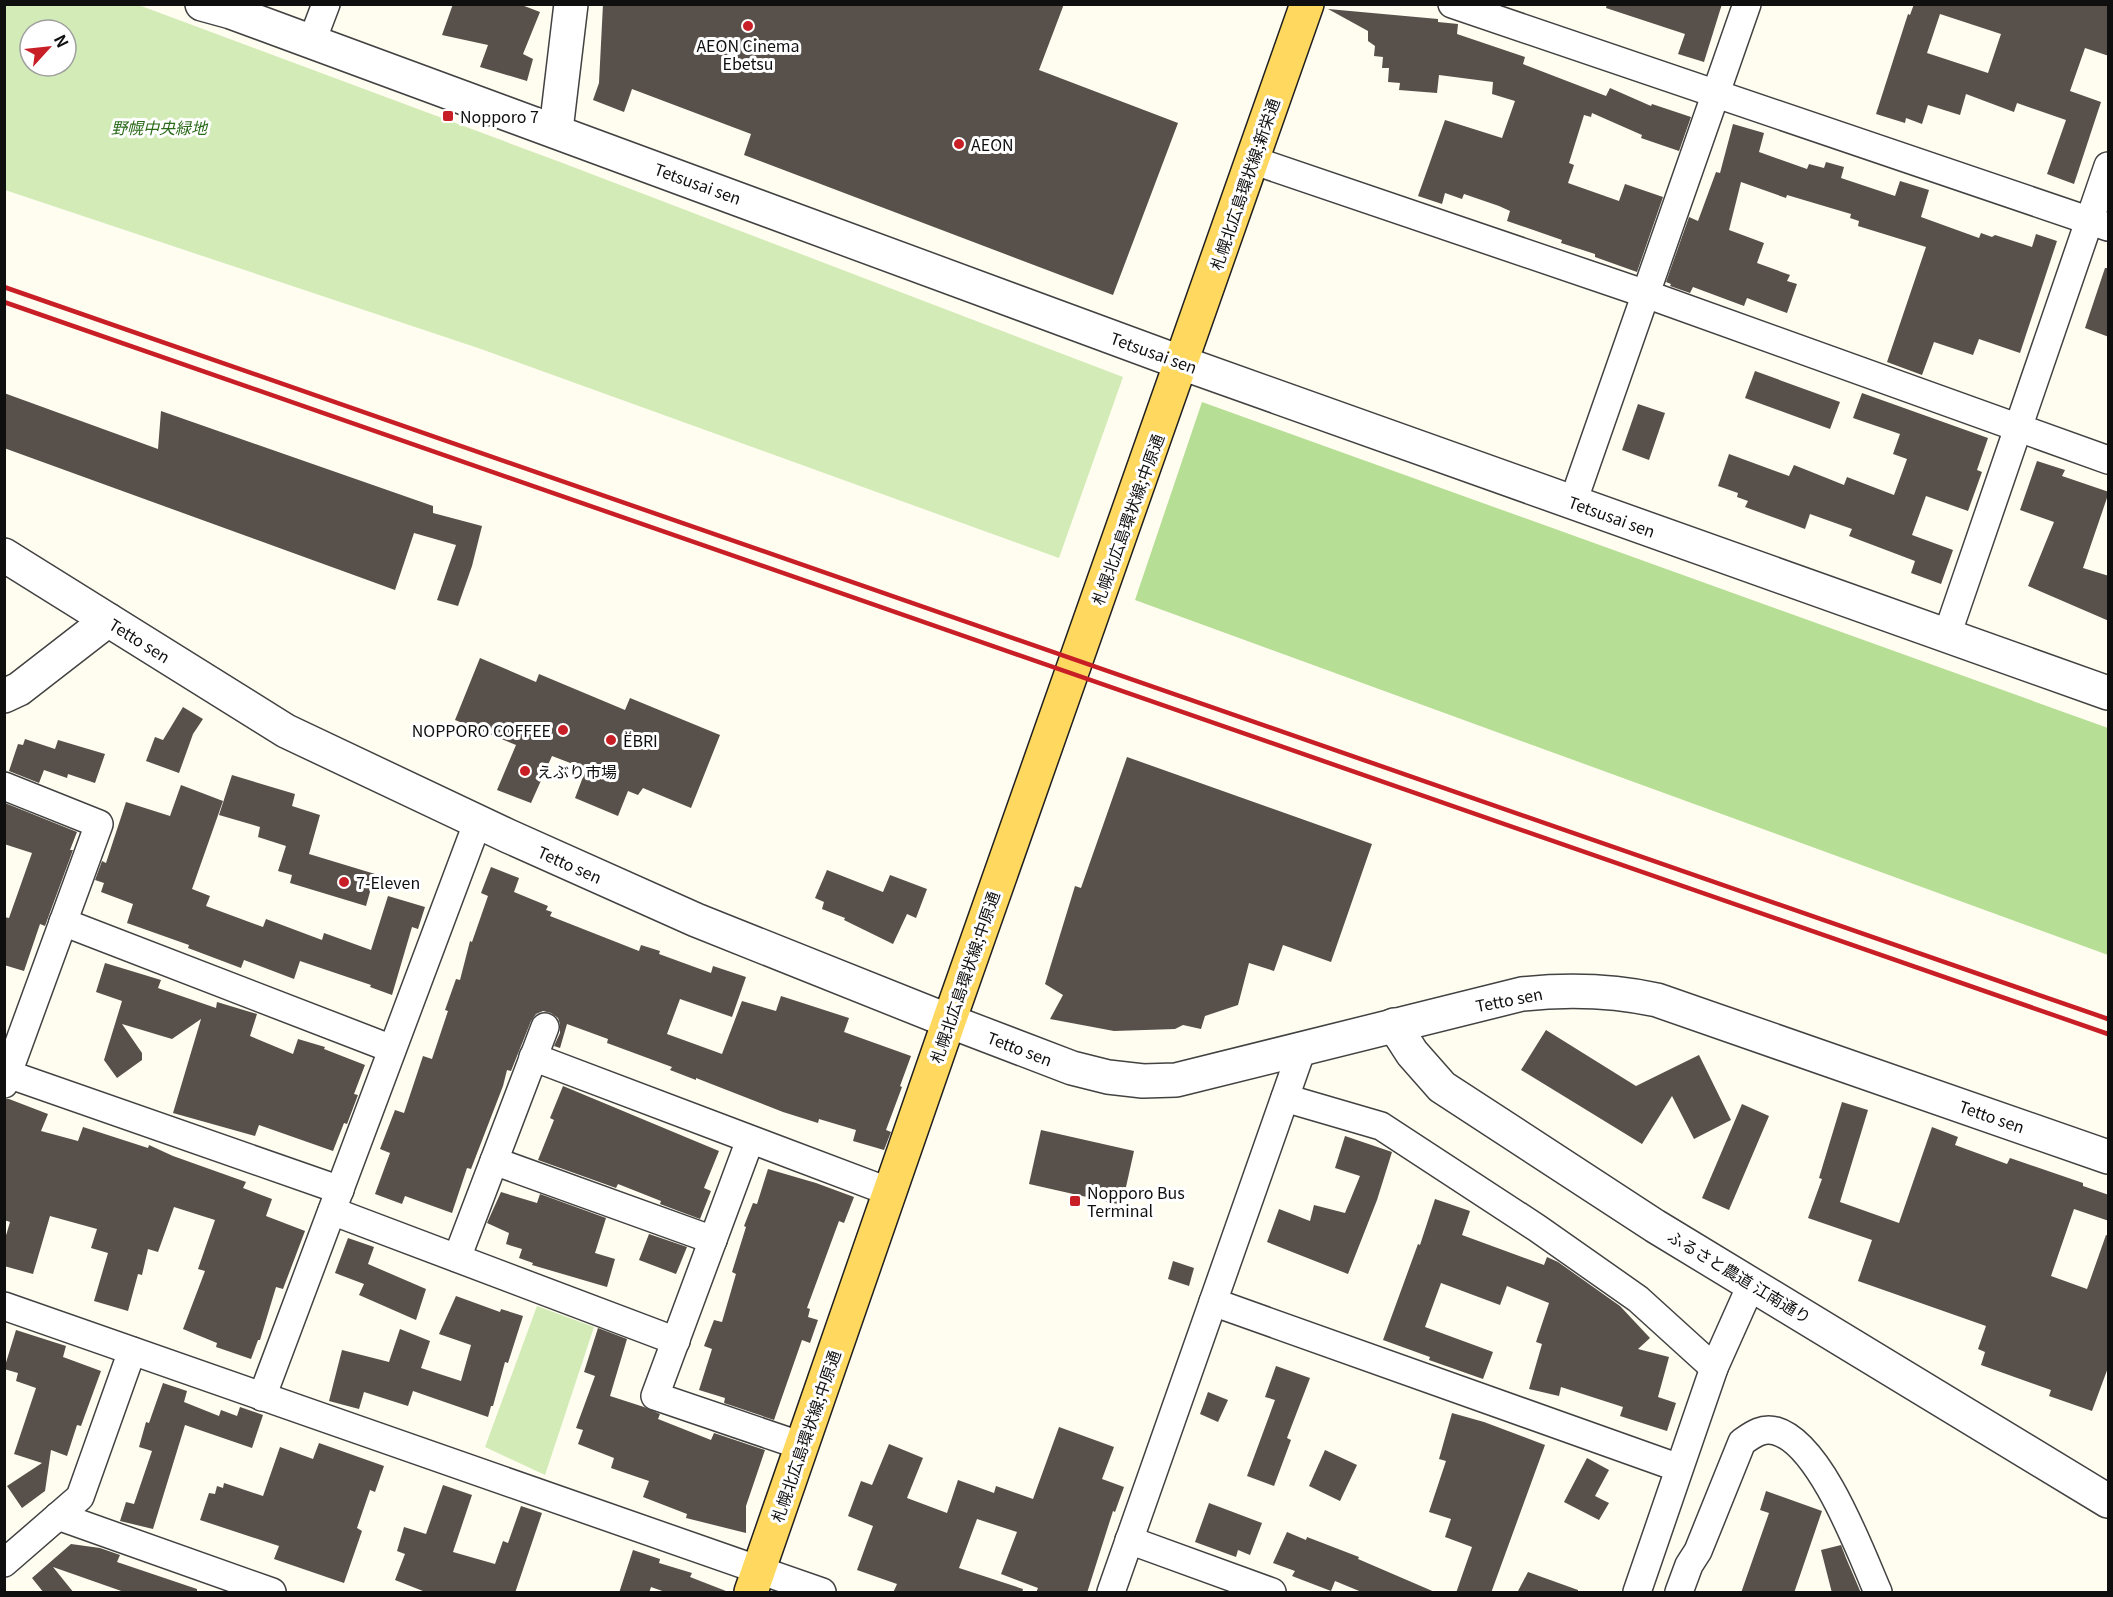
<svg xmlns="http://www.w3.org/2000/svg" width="2113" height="1597" font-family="Georgia,'Noto Sans JP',serif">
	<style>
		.green { fill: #d3ecb7; fill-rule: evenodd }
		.forest { fill: #b6de95 }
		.building { fill: #58504a; fill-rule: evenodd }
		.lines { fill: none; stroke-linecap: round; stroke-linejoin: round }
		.minor-casing { stroke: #424242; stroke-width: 30 }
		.tertiary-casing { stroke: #424242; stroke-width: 36 }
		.primary-casing { stroke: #202020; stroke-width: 36 }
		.minor { stroke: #fff; stroke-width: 27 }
		.tertiary { stroke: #fff; stroke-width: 33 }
		.primary { stroke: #ffd860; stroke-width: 33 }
		.rail { stroke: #c81e26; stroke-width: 4.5 }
		.poi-dot { fill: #c81e26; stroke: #fff; stroke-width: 2 }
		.labels { text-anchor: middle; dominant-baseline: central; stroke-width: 6; stroke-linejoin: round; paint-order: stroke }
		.poi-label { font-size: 16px; fill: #0f0f0f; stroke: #fff; text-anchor: start }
		.park-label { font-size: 16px; font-style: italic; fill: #2b6b1a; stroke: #fff }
		.street-label { font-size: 16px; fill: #0f0f0f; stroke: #fff }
	</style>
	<rect width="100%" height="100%" fill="#fffcf0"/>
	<g class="green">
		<path d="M5,4H135L144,7L560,162L1123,377L1059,558L481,349L5,190ZM30,30H66V66H30Z"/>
		<path d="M537,1306L594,1327L545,1475L485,1447Z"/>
	</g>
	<path class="forest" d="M1202,402L2108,728V955L1135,600Z"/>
	<g class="building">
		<path d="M453,4H519L540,12L523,54L533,59L527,81L480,67L488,45L442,35Z"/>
		<path d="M603,4H1064L1039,70L1178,123L1113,295L744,155L751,134L632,89L624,112L593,100L599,83Z"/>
		<path d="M1607,4H1722L1704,62L1678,54L1685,34L1606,8Z"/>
		<path d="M1914,4H2109V56L2085,48L2070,91L2101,102L2074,184L2047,174L2066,120L2017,103L2014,112L1966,94L1960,115L1928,105L1922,124L1906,118L1905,123L1876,114L1908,14L1910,15ZM1940,14L2001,34L1988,73L1927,53Z"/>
		<path d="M1328,9L1438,19V22L1458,24L1457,34L1525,57L1523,64L1606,96L1610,88L1651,106L1652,104L1691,117L1679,151L1641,138L1642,135L1592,113L1591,117L1584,115L1569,163L1574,165L1568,183L1619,201L1625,184L1663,197L1637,272L1595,257V254L1561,243L1562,240L1507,221L1510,211L1499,206L1464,194L1462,199L1445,193L1442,204L1418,196L1445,120L1502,138L1515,101L1492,94L1493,82L1439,75L1437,93L1399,90L1400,83L1388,82L1389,68H1382L1383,57L1374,56L1375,46L1368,41V31Z"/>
		<path d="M1733,124L1764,133L1759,152L1807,169L1809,164L1824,168L1826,162L1844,167L1841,178L1895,196L1900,181L1929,190L1921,217L1979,238L1981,233L1992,237L1995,235L2032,247L2036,234L2057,241L2020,353L1979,339L1973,355L1934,342L1922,375L1887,362L1926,247L1858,226L1859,221L1850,218L1851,214L1787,195L1786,198L1741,182L1729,230L1764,243L1757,263L1790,275L1787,281L1797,284L1787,313L1747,298L1744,306L1693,287L1690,293L1670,286L1671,284L1666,282L1689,217L1698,221L1716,172L1720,173Z"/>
		<path d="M2105,268H2109V337L2085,328Z"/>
		<path d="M1755,371L1840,402L1830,429L1745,398Z"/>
		<path d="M4,393L158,449L161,411L433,506V513L482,526L472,566L458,606L437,600L456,545L414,533L395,590L4,448Z"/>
		<path d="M1862,393L1988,438L1977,470L1982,472L1968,511L1926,496L1912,535L1953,550L1941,584L1911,573L1915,561L1849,536L1852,529L1810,514L1805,529L1745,507L1748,501L1737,497L1738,493L1718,486L1729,454L1789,476L1794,465L1844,485L1847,477L1894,495L1907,459L1893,454L1900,434L1853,418Z"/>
		<path d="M1638,404L1665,413L1649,460L1622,450Z"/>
		<path d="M2037,461L2065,470L2062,476L2109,492L2083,568L2109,576V621L2028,586L2054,522L2020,510Z"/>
		<path d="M480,658L536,682L539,674L625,710L630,698L720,735L691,808L643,788L638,795L628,791L618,816L575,798L586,769L552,756L531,803L497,790L516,745L455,720Z"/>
		<path d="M183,707L203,719L193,734L179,773L146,761L155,737L163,740Z"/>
		<path d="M25,739L55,749L58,740L105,754L95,783L68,774L67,778L44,770L39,783L9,771L18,744L23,745Z"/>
		<path d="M1127,757L1372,844L1331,962L1283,945L1274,971L1249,963L1238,1005L1205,1016L1201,1029L1183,1025L1175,1029L1114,1031L1050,1019L1063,995L1045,984L1075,886L1081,888Z"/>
		<path d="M232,775L295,794L292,806L320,815L309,854L375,874L366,906L290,883L292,875L278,871L286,846L258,837L260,827L219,815Z"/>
		<path d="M181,785L223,801L192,889L210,896L206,906L263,927L266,919L322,940L324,933L371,950L388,896L425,907L418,929L412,927L392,995L370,987L371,985L300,961L294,979L244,960L241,968L188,948L189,945L127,923L133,904L101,892L104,883L95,880L102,861L106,863L126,802L170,816Z"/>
		<path d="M5,803L77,832L70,850H73L45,926L40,924L24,971L4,965V917L9,918L32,853L4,844Z"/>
		<path d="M491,867L519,878L514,892L548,906L546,910L552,912L550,916L639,951L641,945L660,951L659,954L711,973L713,966L746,977L732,1017L680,999L667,1034L722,1054L742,1001L776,1011L781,996L849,1018L844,1032L911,1056L900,1086L902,1087L886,1130L891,1132L884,1150L853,1141L856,1130L819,1119L818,1123L783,1112L696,1078V1080L670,1070L672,1067L607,1043L608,1039L567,1024L560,1048L554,1046L560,1033V1024L558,1018L551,1013L543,1011L536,1014L531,1021L511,1071L507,1070L503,1086L471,1169L467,1168L452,1213L405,1196L402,1204L375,1194L390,1153L380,1149L395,1110L404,1113L423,1056L432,1059L448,1011L445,1010L456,979L460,980L470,941L472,942L488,896L481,893Z"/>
		<path d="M827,870L883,892L890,875L927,889L916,918L907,914L893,944L844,920L845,918L822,909L824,902L815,898Z"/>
		<path d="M105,963L161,980L158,988L216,1008L217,1002L257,1014L250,1036L293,1054L298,1039L325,1047L324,1049L365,1065L354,1094L358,1095L347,1124L344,1123L333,1151L259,1125L255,1136L173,1113L201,1019L172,1039L122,1024L142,1053V1060L117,1078L104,1060L122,1001L96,992Z"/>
		<path d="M1546,1030L1636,1086L1699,1055L1731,1120L1694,1139L1672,1096L1642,1144L1521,1070Z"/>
		<path d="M563,1086L719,1151L704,1188L711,1191L700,1219L660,1204L661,1201L618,1184L616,1188L538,1160L554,1120L550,1118Z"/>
		<path d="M4,1099H9L48,1114L41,1131L78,1141L83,1127L148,1148L149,1145L173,1156L246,1182L243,1188L272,1199L266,1216L305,1231L283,1289L276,1287L260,1340H258L251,1359L216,1347L217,1343L183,1329L205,1271L198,1269L215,1220L174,1207L158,1252L148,1249L142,1275L138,1274L128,1311L94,1301L108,1253L91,1248L97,1229L50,1216L33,1274L4,1266V1242L10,1222L4,1220Z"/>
		<path d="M1842,1102L1868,1110L1840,1202L1899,1223L1932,1127L1958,1137L1955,1145L2007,1164L2010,1158L2083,1183V1186L2109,1195V1221L2074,1209L2051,1276L2087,1289L2106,1235L2109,1236V1365L2092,1411L2049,1396L2051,1390L1981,1365L1985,1352L1978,1349L1986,1326L1858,1281L1872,1240L1808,1218L1822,1179L1819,1178Z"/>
		<path d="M1742,1104L1769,1116L1729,1210L1702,1198Z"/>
		<path d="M1041,1130L1134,1151L1122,1205L1029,1184Z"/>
		<path d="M1345,1136L1392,1152L1377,1200L1348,1274L1267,1242L1279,1209L1310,1221L1314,1205L1345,1213L1360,1176L1335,1168Z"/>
		<path d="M768,1169L816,1183L854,1197L844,1223L839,1221L807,1308L810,1309L808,1317L818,1320L810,1343L802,1340L774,1420L724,1403L725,1398L699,1390L712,1349L704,1346L714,1320L722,1322L736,1274L732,1272L746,1227L744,1226L753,1203L757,1204Z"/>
		<path d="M501,1192L537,1203L540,1194L606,1218L595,1253L615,1259L607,1287L532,1265L533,1263L519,1258L522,1249L506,1244L509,1233L487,1223Z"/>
		<path d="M1435,1199L1470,1211L1462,1235L1544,1265L1547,1257L1558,1262L1620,1306L1650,1338L1638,1349L1669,1357L1658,1397L1676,1403L1667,1431L1620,1416L1623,1407L1561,1387L1559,1396L1529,1389L1542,1344L1536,1342L1549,1303L1507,1286L1500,1305L1441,1283L1425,1327L1493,1352L1483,1379L1429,1360L1430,1357L1383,1340L1418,1244L1420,1245Z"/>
		<path d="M649,1234L687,1247L676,1274L639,1260Z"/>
		<path d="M348,1238L374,1247L368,1264L426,1289L416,1320L359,1295L364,1284L335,1273Z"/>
		<path d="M1173,1261L1194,1268L1189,1286L1168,1279Z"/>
		<path d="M456,1296L500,1312L501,1309L523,1316L508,1363L505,1362L493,1406H491L488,1417L413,1391L408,1406L364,1392L359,1409L329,1401L342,1350L389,1362L400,1329L430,1341L421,1368L461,1381L471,1345L439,1334Z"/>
		<path d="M598,1328L627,1339L610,1396L644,1407L660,1414L658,1419L711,1440L714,1433L765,1450L746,1506V1533L686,1518L687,1514L643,1497L649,1481L611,1468L614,1458L578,1444L583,1430L576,1428L595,1376L584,1372Z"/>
		<path d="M16,1330L66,1346L63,1357L101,1371L81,1426L77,1425L67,1456L51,1450L45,1491L22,1508L7,1486L42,1463L14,1454L36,1388L16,1381L18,1373L4,1369Z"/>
		<path d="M1276,1366L1310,1378L1287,1438L1291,1440L1274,1486L1247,1476L1275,1400L1265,1397Z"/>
		<path d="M163,1383L187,1391L184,1402L219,1416L221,1410L237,1416L240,1407L263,1415L252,1448L185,1425L153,1529L120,1521L126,1502L134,1504L152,1451L139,1447L146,1422L149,1423Z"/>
		<path d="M1208,1392L1228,1400L1218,1422L1200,1414Z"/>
		<path d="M1452,1413L1484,1422L1545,1445L1491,1593H1456L1472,1547L1445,1537L1451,1519L1429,1512L1446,1461L1439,1459Z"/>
		<path d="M1059,1427L1114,1447L1102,1479L1124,1487L1115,1512L1113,1511L1087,1593H1036L1038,1588L1001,1574L1017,1532L977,1519L959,1568L1023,1589L1022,1593H893L897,1584L857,1570L873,1526L848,1516L861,1481L872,1485L889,1444L923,1458L907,1498L947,1513L958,1480L994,1493L996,1486L1033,1499Z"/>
		<path d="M319,1443L384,1466L375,1492L370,1490L357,1528L362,1531L344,1583L274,1559L279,1546L200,1520L209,1493L215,1494L217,1486L223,1488L224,1483L263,1496L280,1447L313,1459Z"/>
		<path d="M1325,1450L1357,1465L1340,1501L1309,1486Z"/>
		<path d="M1587,1458L1609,1470L1595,1496L1609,1503L1599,1520L1564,1502Z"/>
		<path d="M443,1485L472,1495L453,1552L495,1564L503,1541L508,1543L521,1506L542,1513L515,1593H428L395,1580L405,1554L397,1551L404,1527L426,1534Z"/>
		<path d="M1766,1491L1822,1511L1794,1593H1741L1769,1513L1760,1510Z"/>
		<path d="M1209,1503L1262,1523L1250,1555L1238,1550L1236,1557L1195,1542Z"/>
		<path d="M1287,1532L1306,1540L1307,1537L1359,1557L1358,1559L1437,1593H1364L1335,1581L1331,1591L1292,1576L1295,1571L1273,1563Z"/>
		<path d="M71,1544L100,1548L120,1555L117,1562L197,1589V1593H127L53,1567L74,1593H44L32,1578Z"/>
		<path d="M1841,1545L1846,1558L1861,1593H1832L1821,1550Z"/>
		<path d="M633,1550L660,1559L659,1563L692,1573L690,1577L726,1591V1593H668L651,1587L649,1593H619Z"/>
		<path d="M1528,1572L1578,1590V1593H1517Z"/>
	</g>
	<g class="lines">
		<g class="minor-casing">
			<g id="minor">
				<path d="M1452,4L2108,227"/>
				<path d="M312,41L326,4"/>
				<path d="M1252,160L1646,294L2108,460"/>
				<path d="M1573,502L1747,4"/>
				<path d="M1947,635L2108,166"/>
				<path d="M4,786L99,824L4,1084"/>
				<path d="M63,922L392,1049"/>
				<path d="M533,1057L890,1192"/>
				<path d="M8,1074L340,1190"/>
				<path d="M1285,1098L1381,1126L1537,1228L1638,1299L1714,1368"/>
				<path d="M750,1140L655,1396L802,1446"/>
				<path d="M494,1161L713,1240"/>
				<path d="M332,1211L676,1341"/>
				<path d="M457,1258L545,1027"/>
				<path d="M1213,1302L1679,1468"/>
				<path d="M4,1306L822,1592"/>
				<path d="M262,1397L478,821"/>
				<path d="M58,1516L272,1592"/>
				<path d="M1129,1540L1272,1592"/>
				<path d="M4,1563L80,1497L132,1351"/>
				<path d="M1111,1592L1302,1049"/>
				<path d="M1637,1592L1714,1368L1752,1283"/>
				<path d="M1679,1592L1689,1565L1698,1551L1742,1442C1752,1435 1762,1427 1776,1431C1821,1444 1860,1551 1878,1592"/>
			</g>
		</g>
		<g class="tertiary-casing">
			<g id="tertiary">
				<path d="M202,4L231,12L1182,363L2108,693"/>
				<path d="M556,130L571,4"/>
				<path d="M4,555L286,731L508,836L696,920L949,1021L1072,1068L1108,1077L1143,1081L1176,1080L1522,994C1569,989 1611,990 1657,1000L2108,1157"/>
				<path d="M4,696L19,689L108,620"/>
				<path d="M1394,1025L1412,1053L1442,1087L1655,1226L2108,1501"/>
			</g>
		</g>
		<g class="primary-casing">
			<path id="primary" d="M751,1592L949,1021L1307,4"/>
		</g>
		<use href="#minor" class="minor"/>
		<use href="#tertiary" class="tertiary"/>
		<use href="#primary" class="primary"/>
		<g class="rail">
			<path d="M4,287L2108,1019"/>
			<path d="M4,302L2108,1034"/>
		</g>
	</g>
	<g class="poi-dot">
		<circle cx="748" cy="26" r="6"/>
		<rect x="442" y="110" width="12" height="12" rx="3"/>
		<circle cx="959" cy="144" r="6"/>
		<circle cx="563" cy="730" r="6"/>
		<circle cx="611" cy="740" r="6"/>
		<circle cx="525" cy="771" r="6"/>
		<circle cx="344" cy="882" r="6"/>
		<rect x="1069" y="1195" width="12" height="12" rx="3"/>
	</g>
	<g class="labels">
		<g class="poi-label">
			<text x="748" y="45" text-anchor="middle">AEON Cinema<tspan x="748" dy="18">Ebetsu</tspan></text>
			<text x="460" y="116">Nopporo 7</text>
			<text x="971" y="144">AEON</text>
			<text x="551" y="730" text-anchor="end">NOPPORO COFFEE</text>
			<text x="623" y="740">ËBRI</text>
			<text x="537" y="771">えぶり市場</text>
			<text x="356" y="882">7-Eleven</text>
			<text x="1087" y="1192">Nopporo Bus<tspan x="1087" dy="18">Terminal</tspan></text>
		</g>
		<g class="park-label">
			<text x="159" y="127">野幌中央緑地</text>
		</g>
		<g class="street-label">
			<text transform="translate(698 183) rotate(20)">Tetsusai sen</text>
			<text transform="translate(1244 184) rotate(-71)">札幌北広島環状線;新栄通</text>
			<text transform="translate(1154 352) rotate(20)">Tetsusai sen</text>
			<text transform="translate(1612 516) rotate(20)">Tetsusai sen</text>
			<text transform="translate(1127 519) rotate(-70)">札幌北広島環状線;中原通</text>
			<text transform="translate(140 640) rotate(32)">Tetto sen</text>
			<text transform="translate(570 864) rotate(24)">Tetto sen</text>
			<text transform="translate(964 977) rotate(-71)">札幌北広島環状線;中原通</text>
			<text transform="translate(1509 999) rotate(-11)">Tetto sen</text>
			<text transform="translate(1020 1048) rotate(21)">Tetto sen</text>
			<text transform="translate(1992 1116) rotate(19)">Tetto sen</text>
			<text transform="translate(1740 1276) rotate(31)">ふるさと農道 江南通り</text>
			<text transform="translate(805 1436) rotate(-71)">札幌北広島環状線;中原通</text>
		</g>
	</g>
	<rect width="2113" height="1597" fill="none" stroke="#0f0f0f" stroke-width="12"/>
	<g transform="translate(48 48) rotate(63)"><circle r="28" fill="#ffffff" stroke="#9f9f9f" stroke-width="1.5"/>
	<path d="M0-4.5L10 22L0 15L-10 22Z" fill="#c81e26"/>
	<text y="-9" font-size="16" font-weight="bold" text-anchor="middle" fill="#0f0f0f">N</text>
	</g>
</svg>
